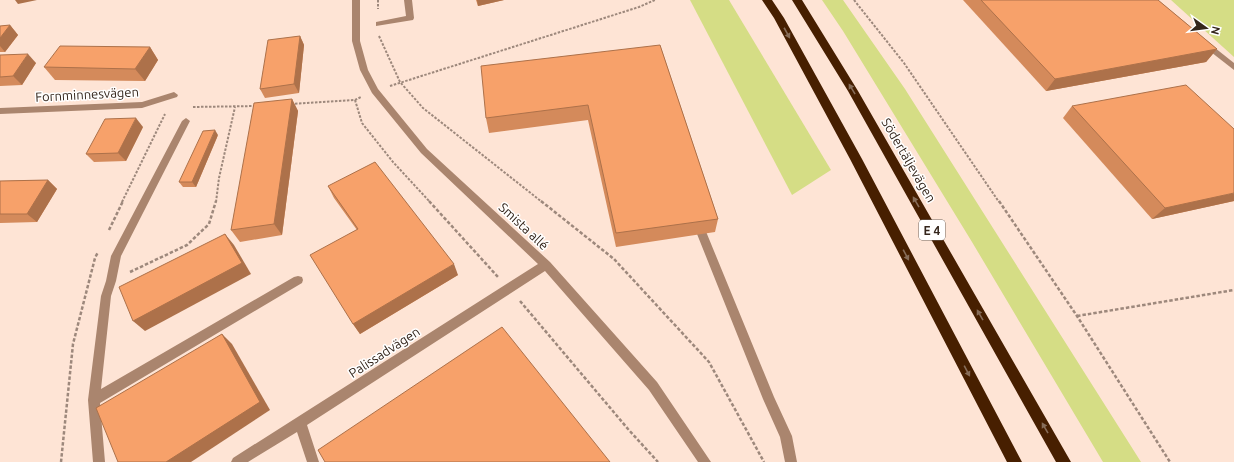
<svg xmlns="http://www.w3.org/2000/svg" width="1234" height="462" font-family="Ubuntu,sans-serif">
	<style>
		.green { fill: #d5dd85 }
		.lines { fill: none; stroke-linecap: round; stroke-linejoin: round }
		.path-far1 { stroke: #9d887c; stroke-width: 2; stroke-dasharray: 2.5 1.5; stroke-linecap: butt }
		.path { stroke: #9d887c; stroke-width: 2.5; stroke-dasharray: 3.5 2; stroke-linecap: butt }
		.minor { fill: #aa856e; fill-rule: evenodd }
		.highway { fill: #471f00; fill-rule: evenodd }
		.wall { fill: #d48a5b }
		.shaded-wall { fill: #ad714a }
		.building { fill: #f7a16a; stroke: #ad714a }
		.oneway { fill: #876d59 }
		.labels { text-anchor: middle; dominant-baseline: central; stroke-width: 3; stroke-linejoin: round; paint-order: stroke }
		.shield { fill: #fff; stroke: #71665f; stroke-width: 1 }
		.shield-label { font-size: 12px; font-weight: bold; fill: #34251b }
		.street-label { font-size: 13px; fill: #34251b; stroke: #fff }
	</style>
	<rect width="100%" height="100%" fill="#fee4d5"/>
	<g class="green">
		<path d="M690,0H729L831,170L792,195Z"/>
		<path d="M822,0H843L905,89L1141,462H1103L972,242L843,31Z"/>
		<path d="M1171,0H1234V57Z"/>
	</g>
	<g class="lines">
		<g class="path-far1">
			<path d="M378,0V9"/>
			<path d="M854,0L904,63L999,202"/>
			<path d="M379,36L400,82L423,108L542,202"/>
			<path d="M390,86L639,7L655,0"/>
			<path d="M355,100L362,123L393,162L430,202"/>
			<path d="M291,104L355,100L361,97"/>
			<path d="M193,107L256,106"/>
			<path d="M122,202L165,114"/>
			<path d="M216,202L219,178L235,107"/>
		</g>
		<g class="path">
			<path d="M429,201L498,277"/>
			<path d="M541,201L614,259L709,362L764,462"/>
			<path d="M999,201L1077,316L1170,462"/>
			<path d="M109,230L123,201"/>
			<path d="M130,272L187,245L209,224L216,201"/>
			<path d="M520,301L628,429L658,462"/>
			<path d="M1077,316L1234,290"/>
			<path d="M61,462L73,344L95,258L98,252"/>
		</g>
		<g class="minor">
			<path d="M352,0H360V41L368,70L378,89L427,149L550,262L657,382L711,462H698L649,390L545,271L307,425L319,462H307L297,432L248,462H231L233,458L538,264L421,153L372,93L360,70L352,41Z"/>
			<path d="M404,0H412L414,18L413,20L376,26V22L406,16Z"/>
			<path d="M1205,40L1234,63V70L1202,45L1201,43Z"/>
			<path d="M174,92L178,95L177,97L142,108L0,114V108L142,102Z"/>
			<path d="M186,118L190,121L121,256L116,281L111,296L101,389L294,277L298,276L302,277L303,280L302,283L100,403L105,462H93L88,400L101,296L106,281L111,256L182,121Z"/>
			<path d="M702,230L706,231L707,234L774,397L792,436L797,462H785L780,437L763,399L697,234L698,231Z"/>
		</g>
		<g class="highway">
			<path d="M762,0H772L784,18L862,159L1022,462H1007L850,159L774,18Z"/>
			<path d="M792,0H802L858,91L1071,462H1056L848,91Z"/>
		</g>
	</g>
	<g class="wall">
		<path d="M476,0H504L478,6Z"/>
		<path d="M963,0H1158L1217,49L1206,62L1046,91Z"/>
		<path d="M10,25L18,35L5,52H0V26Z"/>
		<path d="M300,36L304,45L299,93L265,98L260,89Z"/>
		<path d="M660,45L718,219L715,232L616,247L588,120L489,133L486,118Z"/>
		<path d="M150,47L158,60L145,81L55,80L44,67Z"/>
		<path d="M0,55L36,63L22,85L0,86Z"/>
		<path d="M292,99L298,111L282,235L240,242L231,230Z"/>
		<path d="M1072,106L1234,201L1152,219L1063,118Z"/>
		<path d="M143,127L126,161L94,162L86,154Z"/>
		<path d="M218,135L196,187H183L179,182Z"/>
		<path d="M48,180L57,189L37,222L0,223V181Z"/>
		<path d="M328,186L458,275L360,334L353,324L357,230L334,198Z"/>
	</g>
	<g class="shaded-wall">
		<path d="M15,0H37L18,4Z"/>
		<path d="M477,0H504L478,6Z"/>
		<path d="M10,25L18,35L5,52L0,46V38Z"/>
		<path d="M300,36L304,45L299,93L294,84Z"/>
		<path d="M150,47L158,60L145,81L135,69Z"/>
		<path d="M1217,49L1206,62L1046,91L1055,79Z"/>
		<path d="M28,54L36,63L22,85L13,76Z"/>
		<path d="M292,99L298,111L282,235L274,224Z"/>
		<path d="M136,118L143,127L126,161L118,153Z"/>
		<path d="M215,130L218,135L196,187L192,182Z"/>
		<path d="M48,180L57,189L37,222L27,214Z"/>
		<path d="M1234,193V201L1152,219L1165,208Z"/>
		<path d="M225,234L234,245L251,274L145,331L133,321Z"/>
		<path d="M454,264L458,275L360,334L353,324Z"/>
		<path d="M222,334L232,344L270,410L191,462H166Z"/>
	</g>
	<g class="building">
		<path d="M981,0H1158L1217,49L1055,79Z"/>
		<path d="M10,25L0,38V26Z"/>
		<path d="M300,36L294,84L260,89L268,40Z"/>
		<path d="M660,45L718,219L616,233L588,105L486,118L481,66Z"/>
		<path d="M60,46L150,47L135,69L44,67Z"/>
		<path d="M28,54L13,76L0,77V55Z"/>
		<path d="M1186,85L1234,129V193L1165,208L1072,106Z"/>
		<path d="M292,99L274,224L231,230L254,103Z"/>
		<path d="M136,118L118,153L86,154L105,119Z"/>
		<path d="M215,130L192,182H179L203,131Z"/>
		<path d="M375,162L454,264L353,324L310,255L358,229L328,186Z"/>
		<path d="M48,180L27,214H0V181Z"/>
		<path d="M225,234L242,263L133,321L119,287Z"/>
		<path d="M502,327L610,462H325L318,450Z"/>
		<path d="M222,334L260,402L166,462H118L96,408Z"/>
	</g>
	<defs><path id="oneway-solid" d="M-6-.8H1V-3.2L6.5 0L1 3.2V.8H-6Z"/></defs>
	<g class="oneway">
		<use href="#oneway-solid" transform="translate(787 33) rotate(61)"/>
		<use href="#oneway-solid" transform="translate(852 89) rotate(-121)"/>
		<use href="#oneway-solid" transform="translate(916 202) rotate(-120)"/>
		<use href="#oneway-solid" transform="translate(906 255) rotate(62)"/>
		<use href="#oneway-solid" transform="translate(980 315) rotate(-120)"/>
		<use href="#oneway-solid" transform="translate(967 371) rotate(62)"/>
		<use href="#oneway-solid" transform="translate(1045 428) rotate(-120)"/>
	</g>
	<g class="labels">
		<rect class="shield" x="919" y="220" width="26" height="20" rx="3"/>
		<g class="shield-label">
			<text x="932" y="230">E 4</text>
		</g>
		<g class="street-label">
			<text transform="translate(87 94) rotate(-3)">Fornminnesvägen</text>
			<text transform="translate(909 160) rotate(60)">Södertäljevägen</text>
			<text transform="translate(524 226) rotate(43)">Smista allé</text>
			<text transform="translate(384 352) rotate(-33)">Palissadvägen</text>
		</g>
	</g>
	<g transform="translate(1206 28) rotate(104)" stroke="#ffffff" stroke-width="3" paint-order="stroke">
	<path d="M0-3L7 15L0 10L-7 15Z" fill="#34251b"/>
	<text y="-6" font-size="11" font-weight="bold" text-anchor="middle" fill="#34251b">N</text>
	</g>
</svg>
